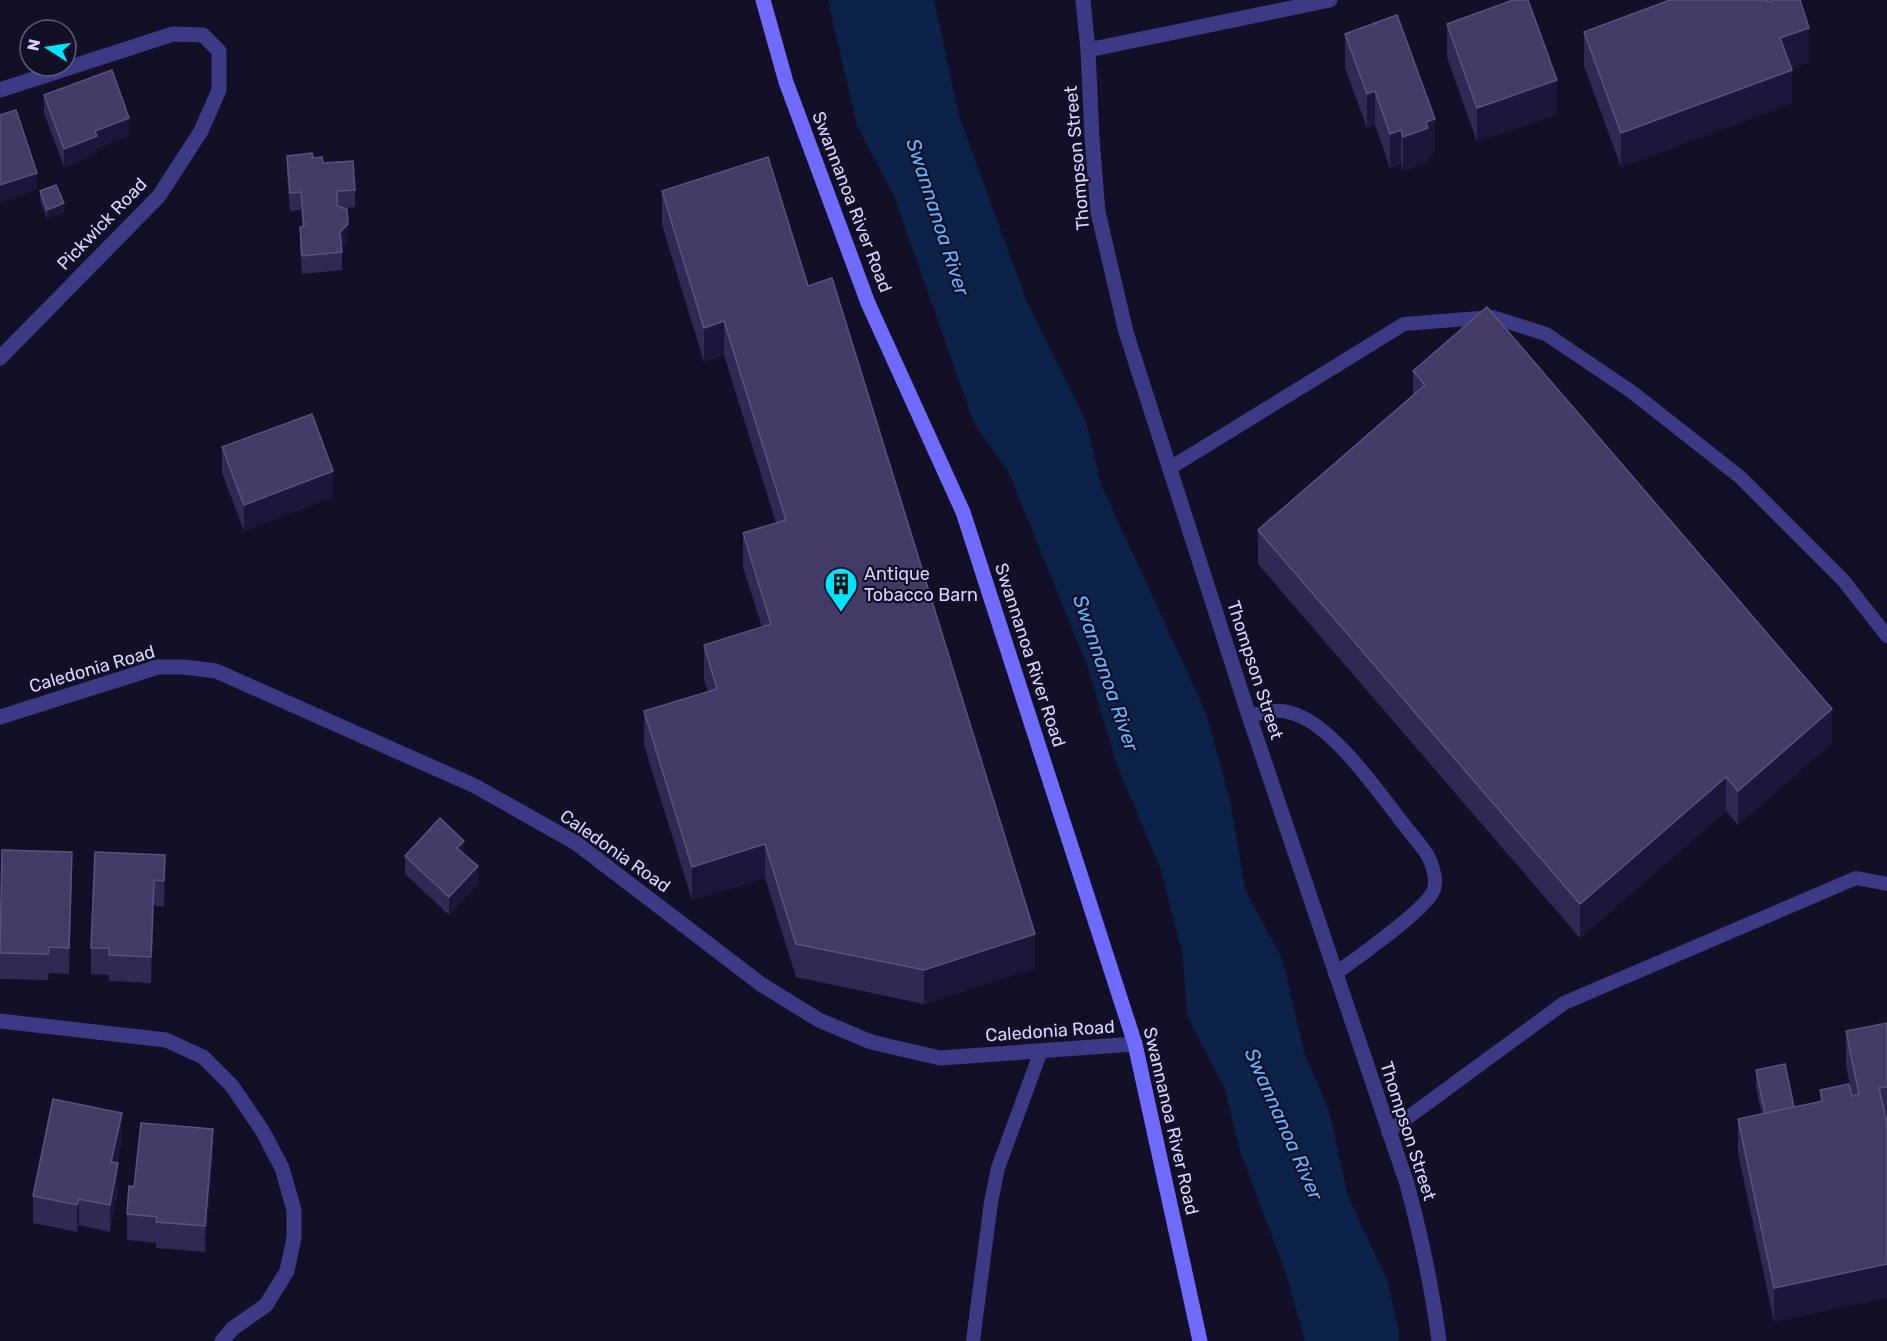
<svg xmlns="http://www.w3.org/2000/svg" width="1887" height="1341" font-family="Rubik,sans-serif">
	<style>
		.water { fill: #0c2248 }
		.lines { fill: none; stroke-linecap: round; stroke-linejoin: round }
		.lane { stroke: #3d3a85; stroke-width: 14 }
		.street { stroke: #3d3a85; stroke-width: 15 }
		.secondary { stroke: #6f6bff; stroke-width: 15 }
		.wall { fill: #312854 }
		.shaded-wall { fill: #1d163a }
		.building { fill: #433a66; stroke: #5a527e; stroke-width: 1.5 }
		.labels { text-anchor: middle; dominant-baseline: central; stroke-width: 4.5; stroke-linejoin: round; paint-order: stroke }
		.street-label { font-size: 18px; fill: #d9d4ff; stroke: #130f26 }
		.poi-label { font-size: 18px; fill: #d9d4ff; stroke: #130f26; text-anchor: start }
		.water-label { font-size: 20px; font-style: italic; fill: #62b6ff; stroke: #130f26 }
	</style>
	<rect width="100%" height="100%" fill="#130f26"/>
	<path class="water" d="M828,0H934L959,116L1027,302L1086,422L1101,484L1206,713L1230,800L1245,889L1283,961L1304,1052L1329,1111L1348,1196L1387,1280L1399,1332V1341H1305L1286,1273L1239,1148L1225,1089L1188,1018L1182,952L1161,870L1117,765L1087,665L1008,471L975,426L894,196L857,126Z"/>
	<g class="lines">
		<g class="lane">
			<path d="M1170,468L1404,324L1492,317L1546,334L1632,392L1740,477L1843,580L1887,636"/>
			<path d="M1249,716C1271,711 1280,707 1302,717C1338,734 1377,790 1402,822C1410,833 1422,845 1429,858C1433,867 1437,879 1434,889C1429,908 1355,959 1335,974"/>
			<path d="M1388,1132L1564,1003L1856,878L1887,884"/>
			<path d="M973,1341L991,1202L998,1168L1041,1051"/>
		</g>
		<g class="street">
			<path d="M1083,0L1088,50L1092,138L1098,212L1126,332L1249,716L1407,1184C1421,1236 1432,1287 1439,1341"/>
			<path d="M1088,50L1330,0"/>
			<path d="M0,90L173,34L203,35L219,51V90L201,131L159,196L0,358"/>
			<path d="M0,717L158,667H184L216,671L475,786L576,843L762,985L819,1020L871,1042L940,1058L1135,1044"/>
			<path d="M0,1021L166,1040L203,1057L232,1086L262,1130L282,1168L294,1210V1238L287,1271L266,1305L232,1329L222,1341"/>
		</g>
		<path class="secondary" d="M763,0L786,82L868,303L963,512L1135,1044L1200,1341"/>
	</g>
	<g class="wall">
		<path d="M1447,24L1557,114L1477,142L1447,57Z"/>
		<path d="M1584,32L1809,62L1791,68L1792,103L1621,167L1584,66Z"/>
		<path d="M1345,34L1435,153L1428,156V162L1403,171L1401,164L1390,168L1375,125L1367,128L1345,68Z"/>
		<path d="M44,95L129,136L97,148V154L64,167L44,113Z"/>
		<path d="M287,156L313,158L323,163L355,190V207L344,208L348,242L342,248V270L302,274L300,245V227H302L301,210L290,211L287,174Z"/>
		<path d="M40,191L64,212L47,219L40,200Z"/>
		<path d="M662,191L808,286L1035,968L924,1004L796,977L765,878L692,900L644,745V711L708,692L704,679V645L762,627L743,567V533L776,523L724,355L704,362L662,225Z"/>
		<path d="M1413,371L1832,743L1738,825L1726,811L1580,938L1258,564V530L1413,395Z"/>
		<path d="M222,447L333,497L244,531L222,473Z"/>
		<path d="M464,854L478,884L449,915L405,874V856Z"/>
		<path d="M165,855L164,907L154,906L151,983L109,981V975L91,974V948Z"/>
		<path d="M72,878L69,974L49,973L48,980L0,979V919Z"/>
		<path d="M1887,1023V1121L1774,1322L1738,1153V1119L1762,1114L1756,1088V1070L1794,1107L1820,1101V1090L1852,1096L1846,1065V1031Z"/>
		<path d="M122,1139L117,1163L118,1190L110,1232L79,1225L77,1232L33,1223V1196Z"/>
		<path d="M213,1155L205,1252L156,1248V1243L127,1240V1214Z"/>
	</g>
	<g class="shaded-wall">
		<path d="M1809,28V62L1780,72V38Z"/>
		<path d="M1792,70V103L1621,167V133Z"/>
		<path d="M1557,80V114L1477,142V108Z"/>
		<path d="M1375,91V125L1367,128V94Z"/>
		<path d="M129,118V136L97,148V154L64,167V149L95,131Z"/>
		<path d="M1435,119V153L1428,156V162L1403,171V137L1426,122Z"/>
		<path d="M1401,130V164L1390,168V134Z"/>
		<path d="M37,173V190L0,203V185Z"/>
		<path d="M64,203V212L47,219V210Z"/>
		<path d="M348,224V242L340,250V232Z"/>
		<path d="M724,321V355L704,362V328Z"/>
		<path d="M333,471V497L244,531V505Z"/>
		<path d="M1832,709V743L1738,825V791Z"/>
		<path d="M1726,777V811L1580,938V904Z"/>
		<path d="M464,841V859L457,848Z"/>
		<path d="M765,844V878L692,900V867Z"/>
		<path d="M72,852V878L69,974V948Z"/>
		<path d="M165,855V882L164,907V881Z"/>
		<path d="M478,866V884L449,915V897Z"/>
		<path d="M154,880V906L151,983V957Z"/>
		<path d="M1035,934V968L924,1004V970Z"/>
		<path d="M122,1113V1139L111,1188V1162Z"/>
		<path d="M213,1129V1155L205,1252V1226Z"/>
		<path d="M118,1163V1190L110,1232V1205Z"/>
		<path d="M79,1199V1225L77,1232V1205Z"/>
		<path d="M1887,1264V1298L1774,1322V1288Z"/>
	</g>
	<g class="building">
		<path d="M1513,0H1528L1557,80L1477,108L1447,24Z"/>
		<path d="M1670,0H1767L1768,2L1772,0H1800L1809,28L1780,38L1792,70L1621,133L1584,32Z"/>
		<path d="M1397,15L1435,119L1426,122L1428,128L1403,137L1401,130L1390,134L1375,91L1367,94L1345,34Z"/>
		<path d="M112,70L129,118L95,131L97,136L64,149L44,95Z"/>
		<path d="M16,110L37,173L0,185V115Z"/>
		<path d="M312,153L313,158L322,157L323,163L353,161L355,190L337,191V206L347,209L348,224L340,232L342,252L302,256L300,227L304,226L301,192L290,193L287,156Z"/>
		<path d="M768,157L808,286L832,278L1035,934L924,970L796,944L765,844L692,867L644,711L717,689L704,645L771,624L743,533L786,520L724,321L704,328L662,191Z"/>
		<path d="M56,185L64,203L47,210L40,191Z"/>
		<path d="M1487,307L1832,709L1738,791L1726,777L1580,904L1258,530L1425,385L1413,371Z"/>
		<path d="M312,414L333,471L244,505L222,447Z"/>
		<path d="M440,818L464,841L457,848L478,866L449,897L405,856Z"/>
		<path d="M2,850L72,852L69,948L49,947L48,954L0,953Z"/>
		<path d="M95,852L165,855L164,881L154,880L151,957L109,955V948H91Z"/>
		<path d="M1887,1023V1087L1879,1088L1887,1124V1264L1774,1288L1738,1119L1823,1101L1820,1090L1849,1084L1852,1096L1859,1094L1846,1031Z"/>
		<path d="M1785,1064L1794,1107L1765,1113L1756,1070Z"/>
		<path d="M53,1099L122,1113L111,1162L118,1163L110,1205L79,1199L77,1205L33,1196Z"/>
		<path d="M141,1123L213,1129L205,1226L156,1222L157,1217L127,1214L129,1186L134,1187Z"/>
	</g>
	<defs>
		<g id="building-pin" transform="scale(1.725)"><path d="M0 17L-7.5 6A9.5 9.5 0 1 1 7.5 6Z" fill="#00e5ff" stroke="#130f26"/><path d="M-4-6H4V6H1V3H-1V6H-4ZM-2.5-4.3h1.7v1.8h-1.7ZM.8-4.3h1.7v1.8H.8ZM-2.5-1h1.7V.8h-1.7ZM.8-1h1.7V.8H.8Z" fill="#111"/></g>
	</defs>
	<g fill-rule="evenodd">
		<use href="#building-pin" x="841" y="584"/>
	</g>
	<g class="labels">
		<g class="street-label">
			<text transform="translate(1077 158) rotate(-95)">Thompson Street</text>
			<text transform="translate(852 202) rotate(69)">Swannanoa River Road</text>
			<text transform="translate(102 224) rotate(-46)">Pickwick Road</text>
			<text transform="translate(1030 655) rotate(72)">Swannanoa River Road</text>
			<text transform="translate(92 669) rotate(-16)">Caledonia Road</text>
			<text transform="translate(1255 670) rotate(72)">Thompson Street</text>
			<text transform="translate(615 851) rotate(35)">Caledonia Road</text>
			<text transform="translate(1050 1031) rotate(-4)">Caledonia Road</text>
			<text transform="translate(1171 1121) rotate(77)">Swannanoa River Road</text>
			<text transform="translate(1408 1131) rotate(72)">Thompson Street</text>
		</g>
		<g class="poi-label">
			<text x="864" y="574">Antique<tspan x="864" dy="21">Tobacco Barn</tspan></text>
		</g>
		<g class="water-label">
			<text transform="translate(938 217) rotate(72)">Swannanoa River</text>
			<text transform="translate(1106 673) rotate(71)">Swannanoa River</text>
			<text transform="translate(1284 1124) rotate(66)">Swannanoa River</text>
		</g>
	</g>
	<g transform="translate(48 48) rotate(282)"><circle r="28" fill="#130f26" stroke="#625e7d" stroke-width="1.5"/>
	<path d="M0-4.5L10 22L0 15L-10 22Z" fill="#00e5ff"/>
	<text y="-9" font-size="16" font-weight="bold" text-anchor="middle" fill="#d9d4ff">N</text>
	</g>
</svg>
